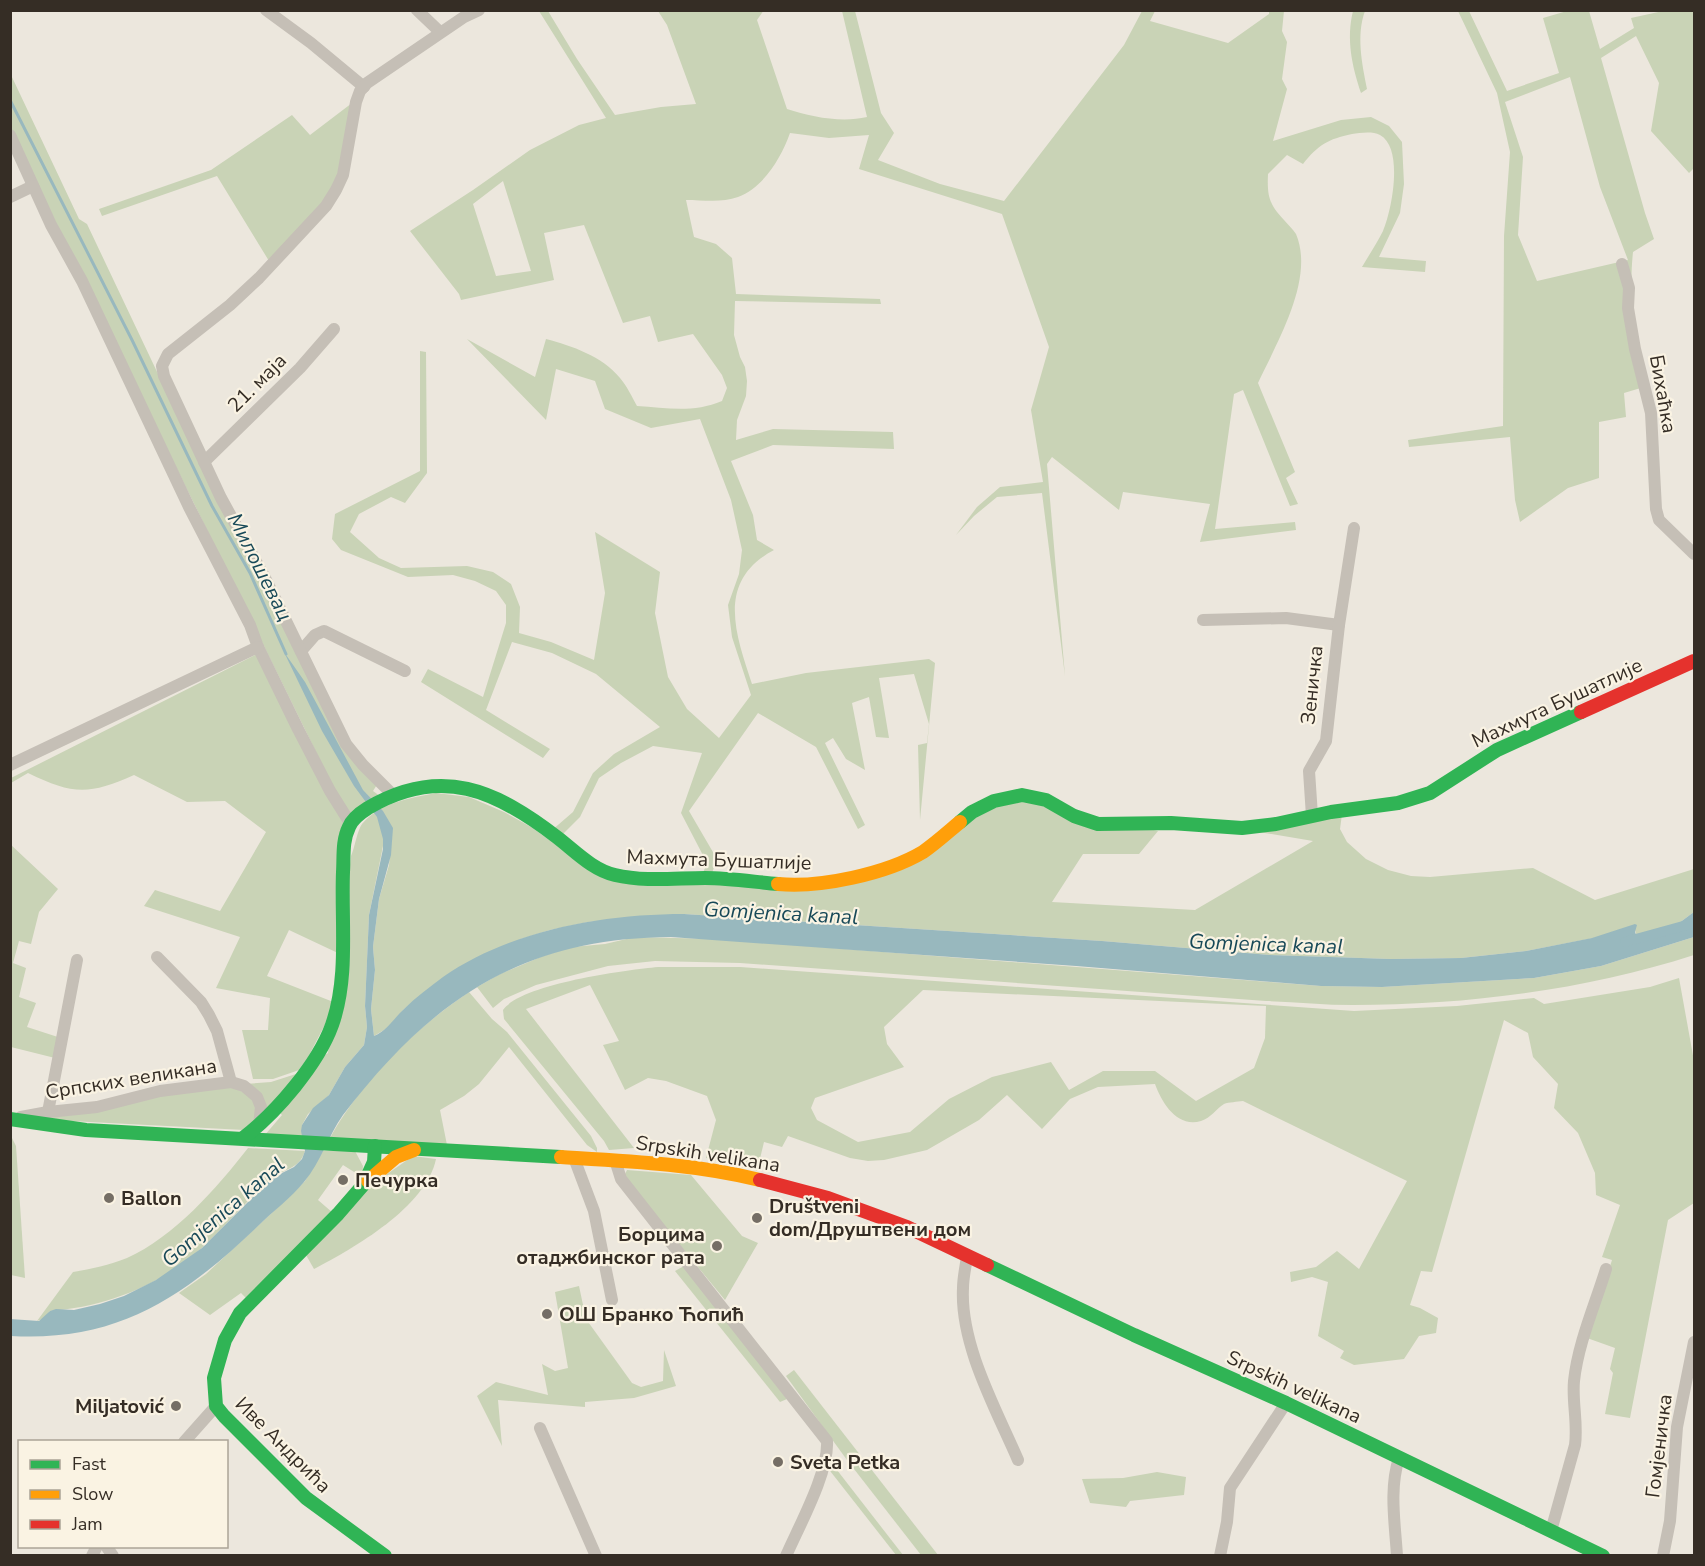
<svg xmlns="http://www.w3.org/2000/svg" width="1705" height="1566" font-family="'Nunito Sans',sans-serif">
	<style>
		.green { fill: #c9d3b6; fill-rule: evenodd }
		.water { fill: #98b8be }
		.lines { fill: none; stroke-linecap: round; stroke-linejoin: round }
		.stream { stroke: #98b8be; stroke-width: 3 }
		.canal { stroke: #98b8be; stroke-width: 10 }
		.street { stroke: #c5bfb6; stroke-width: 12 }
		.fast { stroke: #30b455; stroke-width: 14 }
		.slow { stroke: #ff9f0a; stroke-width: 14 }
		.jam { stroke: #e5322d; stroke-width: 14 }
		.poi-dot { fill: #756e65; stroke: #faf3e3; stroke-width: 2 }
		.labels { text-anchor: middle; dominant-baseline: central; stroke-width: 4.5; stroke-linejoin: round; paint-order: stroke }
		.street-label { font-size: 20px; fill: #352d25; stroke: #faf3e3 }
		.poi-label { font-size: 20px; font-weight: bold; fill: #352d25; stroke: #faf3e3; text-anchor: start }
		.water-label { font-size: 21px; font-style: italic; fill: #184958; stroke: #faf3e3 }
	</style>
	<rect width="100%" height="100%" fill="#ece7dd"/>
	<g class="green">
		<path d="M764,10L757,20L787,109C811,117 842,123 867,117L842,11H855L881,113L894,133L878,160L940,184L1004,201L1124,45L1142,11H1155L1150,21L1228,43L1269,14V11H1284L1282,31L1287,42L1282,79L1287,89L1273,141L1341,120L1371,117L1389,126L1402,142L1404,184L1400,213L1379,257L1426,261L1425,272L1362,267C1369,255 1377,243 1383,231C1392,210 1404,148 1380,135C1372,131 1360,133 1352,134C1328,139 1318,145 1303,164L1287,155L1268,174C1267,196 1269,204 1284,220C1288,225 1293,229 1296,234C1315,279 1277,342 1258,383L1295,472L1286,478L1298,504L1290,506L1243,390L1234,394L1215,529L1295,522L1296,530L1200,542L1210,504L1123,492L1119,510L1052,457L1047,464L1065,676L1042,493L997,497L974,516L956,535L977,507L1000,487L1043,482L1031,410L1049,347L1002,214L859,169L869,135L829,138L790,133C781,158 764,187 738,197C722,203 703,200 686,200L694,237L716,244L732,258L736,294L880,299L881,304L735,301L734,335L740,357L745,367L747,381L746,396L737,420L736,440L773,429L893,432L894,449L773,445L731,461L753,515L757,540L774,550C715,581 736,635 752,684L806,673L929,659L935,663L920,820L918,745L927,743L929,724L914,674L879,678L889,738L876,737L869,697L852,703L865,770L846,759L833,738L825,743L865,825L858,829L816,747L758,713L689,811L717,859L712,873H703L707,863L681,813L702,753L653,746L621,763L599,778L580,817L561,836L551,831L573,812L593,773L614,754L660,727L596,674L552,653L512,642L486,710L550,749L543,758L421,682L428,669L483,697L506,623V605L496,591L475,581L453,575L408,577L341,550L332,539L335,514L420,471V351L426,352L427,473L405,503L391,497L359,514L350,532L379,558L401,568L467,566L493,572L511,584L520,607L519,633L551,642L594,660L605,593L595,532L660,572L655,613L668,677L687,709L719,738L751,695L732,637L728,605L739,574L742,550L731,500L700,419L651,428L605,409L595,381L556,369L546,420L467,339L535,377L546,339C572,346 602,356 620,378C627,386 632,397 637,406C667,408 694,413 722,401L727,388L722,375L693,334L658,342L650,316L623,323L584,225L544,233L554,280L461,300L459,294L410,231L473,190L530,150L579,125L606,118L539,11H548L577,59L615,115L661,107L696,104L667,25L658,11ZM503,181L531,271L496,276L473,204Z"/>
		<path d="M1353,11H1365C1356,35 1362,64 1367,89L1361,93C1352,66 1346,39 1353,11Z"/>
		<path d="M1458,11H1469L1507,91L1559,73L1543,18L1567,11H1589L1600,49L1634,28L1631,18L1663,11H1694V168L1689,173L1651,131L1659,83L1636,36L1601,58L1645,213L1654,239L1633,252C1628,298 1636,341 1644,387L1624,393L1626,417L1599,422V478L1568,488L1520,522L1515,500L1510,437L1409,447L1408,440L1503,426L1504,236L1510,152L1497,93ZM1570,77L1600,187L1628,260L1537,281L1518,235L1523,157L1505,102Z"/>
		<path d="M11,75L79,219L87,224L168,395L350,754L378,783L373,791L384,799L356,816L345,811L11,131Z"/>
		<path d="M356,100L343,163L327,202L269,261L217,176L102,216L99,209L211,170L292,115L310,135Z"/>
		<path d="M257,654L344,821L340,954L289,930L267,976L336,1003L302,1069L273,1079H253L242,1030H268L270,998L216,988L240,937L144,906L155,890L220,911L266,832L225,801L187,802L134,775C89,795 73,795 28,773L11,783V778Z"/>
		<path d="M436,793L469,797L504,812L531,827L586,866L806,890L891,871L988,806L1024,800L1158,831L1139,854H1083L1052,902L1195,910L1313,841L1259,832L1342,814L1340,829L1347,842L1366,859L1388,870L1411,876L1430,877L1533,868L1595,900L1694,869V912C1672,927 1665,941 1637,937L1635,930L1526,951L1461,958L1391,959L1270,955L1102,941L684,914L588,922L550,930L521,939L450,973L404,1009L389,1027L374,1036L371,1009L375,970L373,947L379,899L389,865L392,835L383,846L369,915L365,1006L367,1027L364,1045L345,1067L329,1095L308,1114L302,1125V1137L264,1136L282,1115L276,1109L270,1114L245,1084L271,1082L296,1074L328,1053L351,856C355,847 357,831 362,824C380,803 409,798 436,793Z"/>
		<path d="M10,844L58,889L39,912L31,944L19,941L13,963L26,968L19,997L36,1003L27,1027L64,1039L59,1059L11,1047Z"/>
		<path d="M635,937L716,939L1321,986L1382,987L1534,978L1601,966L1694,937V955C1585,990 1467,1005 1353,1005C1324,1005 1295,1002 1266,1001L740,963L655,961L608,966L536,985L504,999L493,1008L477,987L500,974L543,956L572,947L605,944Z"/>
		<path d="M658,967H740L1354,1011L1457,1006L1534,998L1544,1004L1650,987L1679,978L1694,1061V1203L1668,1220L1630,1418L1605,1414L1613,1373L1610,1369L1615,1348L1587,1338L1612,1260L1602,1257L1620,1205L1596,1195L1595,1173L1578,1133L1554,1108L1558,1084L1533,1057L1528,1033L1504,1020L1432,1272L1421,1271L1410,1305L1420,1308L1438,1318L1436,1333L1419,1336L1404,1359L1354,1365L1340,1358L1344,1351L1318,1336L1328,1282L1312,1277L1291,1282L1290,1272L1316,1267L1337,1251L1359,1269L1407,1181L1243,1101C1237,1102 1229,1102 1224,1104C1216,1109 1211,1118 1201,1121C1177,1128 1162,1103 1155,1084L1098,1087L1070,1099L1042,1129L1007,1095L979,1120L927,1150L884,1160L868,1161L850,1158L788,1136L782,1147L764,1142L757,1171L706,1158L716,1120L707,1096L666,1081L648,1078L625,1090L603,1045L619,1041L590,985L526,1009L634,1148L609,1150L604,1141L504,1019L503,1010C521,984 625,970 658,967ZM923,990L1266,1006L1265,1038L1254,1068L1196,1101L1155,1071H1103L1069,1090L1051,1062L992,1077L949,1099L910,1132L858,1142L817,1120L811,1108L815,1098L904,1067L887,1044L884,1027Z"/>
		<path d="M469,992L492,1019L507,1032L591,1136L597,1148V1152L587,1145L509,1047L479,1084L464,1096L440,1110L447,1145L330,1138C362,1080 414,1029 469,992Z"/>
		<path d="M231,1087L251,1095L259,1116L244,1130L32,1119L165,1095Z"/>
		<path d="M10,1134L16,1146L25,1278L11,1275Z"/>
		<path d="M248,1148L305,1151C299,1170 284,1168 271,1179C247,1200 226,1225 203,1247C161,1285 106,1307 50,1311L43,1319L37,1321L73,1272C92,1269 109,1265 127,1258C174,1237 217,1188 248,1148Z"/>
		<path d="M323,1151H355L363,1166L362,1177L343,1165L318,1200L333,1213L246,1298L241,1293L210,1315L179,1293L206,1274L290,1196L305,1181Z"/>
		<path d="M413,1156L436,1159C426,1207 354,1248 314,1269L306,1255L370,1186Z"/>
		<path d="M627,1170L691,1175L742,1236L758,1243L725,1300L629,1183L625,1174Z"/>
		<path d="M684,1266L787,1399L780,1402L675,1271Z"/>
		<path d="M579,1286L586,1319L632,1383L641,1387L663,1381L664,1350L676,1386L634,1398L585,1402V1407L498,1400L502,1446L477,1396L496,1382L548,1395L542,1364L555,1371L568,1368L555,1292Z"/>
		<path d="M794,1370L938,1555H921L847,1460L786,1376Z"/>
		<path d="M830,1461L903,1555H896L827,1467Z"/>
		<path d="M1157,1472L1186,1477L1184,1495L1130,1501L1126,1507L1090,1503L1082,1479L1123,1478Z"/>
	</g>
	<path class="water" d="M284,652L305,682L363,790L383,811L393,828L391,855L379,899L373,947L375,970L371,1009L374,1036C388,1030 393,1019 404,1009C416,997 430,987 443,977C511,930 603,914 684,914L1102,941L1270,955L1391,959L1461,958L1526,951L1592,938L1635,924L1637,925L1635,932L1637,937C1665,941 1672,927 1694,912V937L1601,966L1534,978L1382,987L1321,986L1076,966L671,937C522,938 432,999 343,1115C328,1136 321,1162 304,1182C291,1198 273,1211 258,1226C184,1297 118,1342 11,1336L10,1319L39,1321L50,1311L56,1309L74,1310L100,1304L124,1296L156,1280L202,1248L272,1178L294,1167L302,1159L305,1151L301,1131L302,1125L313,1108L329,1095L345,1067L364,1045L367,1027L365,1006L369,915L383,849V839L377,817L354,786L322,731Z"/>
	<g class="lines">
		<path class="stream" d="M10,100L132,340L212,506L250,573L286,654"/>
		<path class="canal" d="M1625,942L1694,923"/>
		<g class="street">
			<path d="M266,10L311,43L364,87"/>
			<path d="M417,10L440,32"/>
			<path d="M10,135L51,225L82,281L189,507L250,625L258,647L298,729L330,791L350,823"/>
			<path d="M10,197L33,186"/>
			<path d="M1622,264L1629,288L1628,308L1635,349L1651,413L1656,509L1659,520L1694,554"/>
			<path d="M204,462L300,368L334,329"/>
			<path d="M1203,620L1286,618L1339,625"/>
			<path d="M301,651L315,635L324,631L405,671"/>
			<path d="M10,765L258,647"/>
			<path d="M393,795L363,765L346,744L264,576L221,498L164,376L162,366L168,354L230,305L259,278L326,206L336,190L343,175L356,102L360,91L367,83L464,17L479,10"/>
			<path d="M1312,816L1309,771L1326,741L1339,625L1354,528"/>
			<path d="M157,957L201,1002L209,1015L217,1031L231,1082"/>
			<path d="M48,1112L77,960"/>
			<path d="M21,1117L48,1112L97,1107L160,1091L231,1082L244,1086L257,1097L261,1107L259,1126"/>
			<path d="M574,1158L594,1211L612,1300"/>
			<path d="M615,1160L621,1179L827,1441C829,1472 799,1526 786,1556"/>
			<path d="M967,1255C966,1266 963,1277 963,1288C960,1345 996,1409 1018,1460"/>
			<path d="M540,1428L596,1556"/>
			<path d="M184,1442L216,1406"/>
			<path d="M1551,1531L1575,1445C1578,1423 1572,1402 1574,1381C1578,1343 1595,1305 1606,1269"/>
			<path d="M106,1546L113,1556"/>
			<path d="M92,1556L97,1546"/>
			<path d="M1220,1556L1227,1522L1230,1488L1286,1403"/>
			<path d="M1397,1556C1395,1523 1389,1489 1399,1458"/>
			<path d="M1663,1556L1670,1521L1677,1427L1694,1342"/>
		</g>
		<g class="fast">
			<path d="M960,822L972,812L994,801L1022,795L1046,800L1074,816L1098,824L1171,823L1242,828L1276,824L1331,812L1398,803L1430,793L1497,750L1581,712"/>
			<path d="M10,1119L86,1130L561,1157"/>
			<path d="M243,1138C276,1113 318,1064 332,1025C349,977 341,922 343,872C344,857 342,841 349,827C352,819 360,813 368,808C441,765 496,790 558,838C576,852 593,870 615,875C644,882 676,878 705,878C730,878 754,882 778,884"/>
			<path d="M375,1146L374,1162L364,1184L338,1214L240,1313L225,1340L214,1378L216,1406L224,1416L306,1498L385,1556"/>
			<path d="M987,1265L1134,1335L1286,1403L1603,1556"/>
		</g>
		<g class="slow">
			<path d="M778,884C820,888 886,874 923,852C936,843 948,832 960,822"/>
			<path d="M561,1157C627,1161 695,1164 760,1180"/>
			<path d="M368,1181L396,1157L414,1150"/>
		</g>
		<g class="jam">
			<path d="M1581,712L1694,661"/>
			<path d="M760,1180L828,1198L907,1227L987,1265"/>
		</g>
	</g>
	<g class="poi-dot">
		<circle cx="343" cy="1180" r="6"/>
		<circle cx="109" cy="1198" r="6"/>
		<circle cx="757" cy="1218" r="6"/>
		<circle cx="717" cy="1246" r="6"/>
		<circle cx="547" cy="1314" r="6"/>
		<circle cx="176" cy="1406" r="6"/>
		<circle cx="778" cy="1462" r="6"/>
	</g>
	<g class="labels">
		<g class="street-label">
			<text transform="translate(257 383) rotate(-45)">21. маја</text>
			<text transform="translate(1663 394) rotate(80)">Бихаћка</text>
			<text transform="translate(1312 685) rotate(-84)">Зеничка</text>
			<text transform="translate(1557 703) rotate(-25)">Махмута Бушатлије</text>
			<text transform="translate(719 860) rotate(2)">Махмута Бушатлије</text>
			<text transform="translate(131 1079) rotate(-9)">Српских великана</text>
			<text transform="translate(708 1154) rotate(9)">Srpskih velikana</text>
			<text transform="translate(1294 1387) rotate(25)">Srpskih velikana</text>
			<text transform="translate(283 1445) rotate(45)">Иве Андрића</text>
			<text transform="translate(1659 1446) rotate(-83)">Гомјеничка</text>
		</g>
		<g class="poi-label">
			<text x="355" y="1180">Печурка</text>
			<text x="121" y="1198">Ballon</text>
			<text x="769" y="1206">Društveni<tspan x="769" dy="23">dom/Друштвени дом</tspan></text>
			<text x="705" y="1234" text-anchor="end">Борцима<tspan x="705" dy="23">отаджбинског рата</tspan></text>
			<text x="559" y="1314">ОШ Бранко Ћопић</text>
			<text x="164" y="1406" text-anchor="end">Miljatović</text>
			<text x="790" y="1462">Sveta Petka</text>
		</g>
		<g class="water-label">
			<text transform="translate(260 567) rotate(63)">Милошевац</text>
			<text transform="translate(781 913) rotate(3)">Gomjenica kanal</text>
			<text transform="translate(1266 944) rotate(2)">Gomjenica kanal</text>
			<text transform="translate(223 1212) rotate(-41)">Gomjenica kanal</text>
		</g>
	</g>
	<rect width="1705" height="1566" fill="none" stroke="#352d25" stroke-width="24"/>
	<rect x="18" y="1440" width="210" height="108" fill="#faf3e3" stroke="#aba497" stroke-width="1.5"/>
	<rect x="30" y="1460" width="30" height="9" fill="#30b455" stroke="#aba497" stroke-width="1.5"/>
	<text x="72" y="1470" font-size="18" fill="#352d25">Fast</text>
	<rect x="30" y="1490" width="30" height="9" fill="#ff9f0a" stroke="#aba497" stroke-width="1.5"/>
	<text x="72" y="1500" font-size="18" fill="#352d25">Slow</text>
	<rect x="30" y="1520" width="30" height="9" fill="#e5322d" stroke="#aba497" stroke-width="1.5"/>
	<text x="72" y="1530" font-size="18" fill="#352d25">Jam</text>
</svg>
